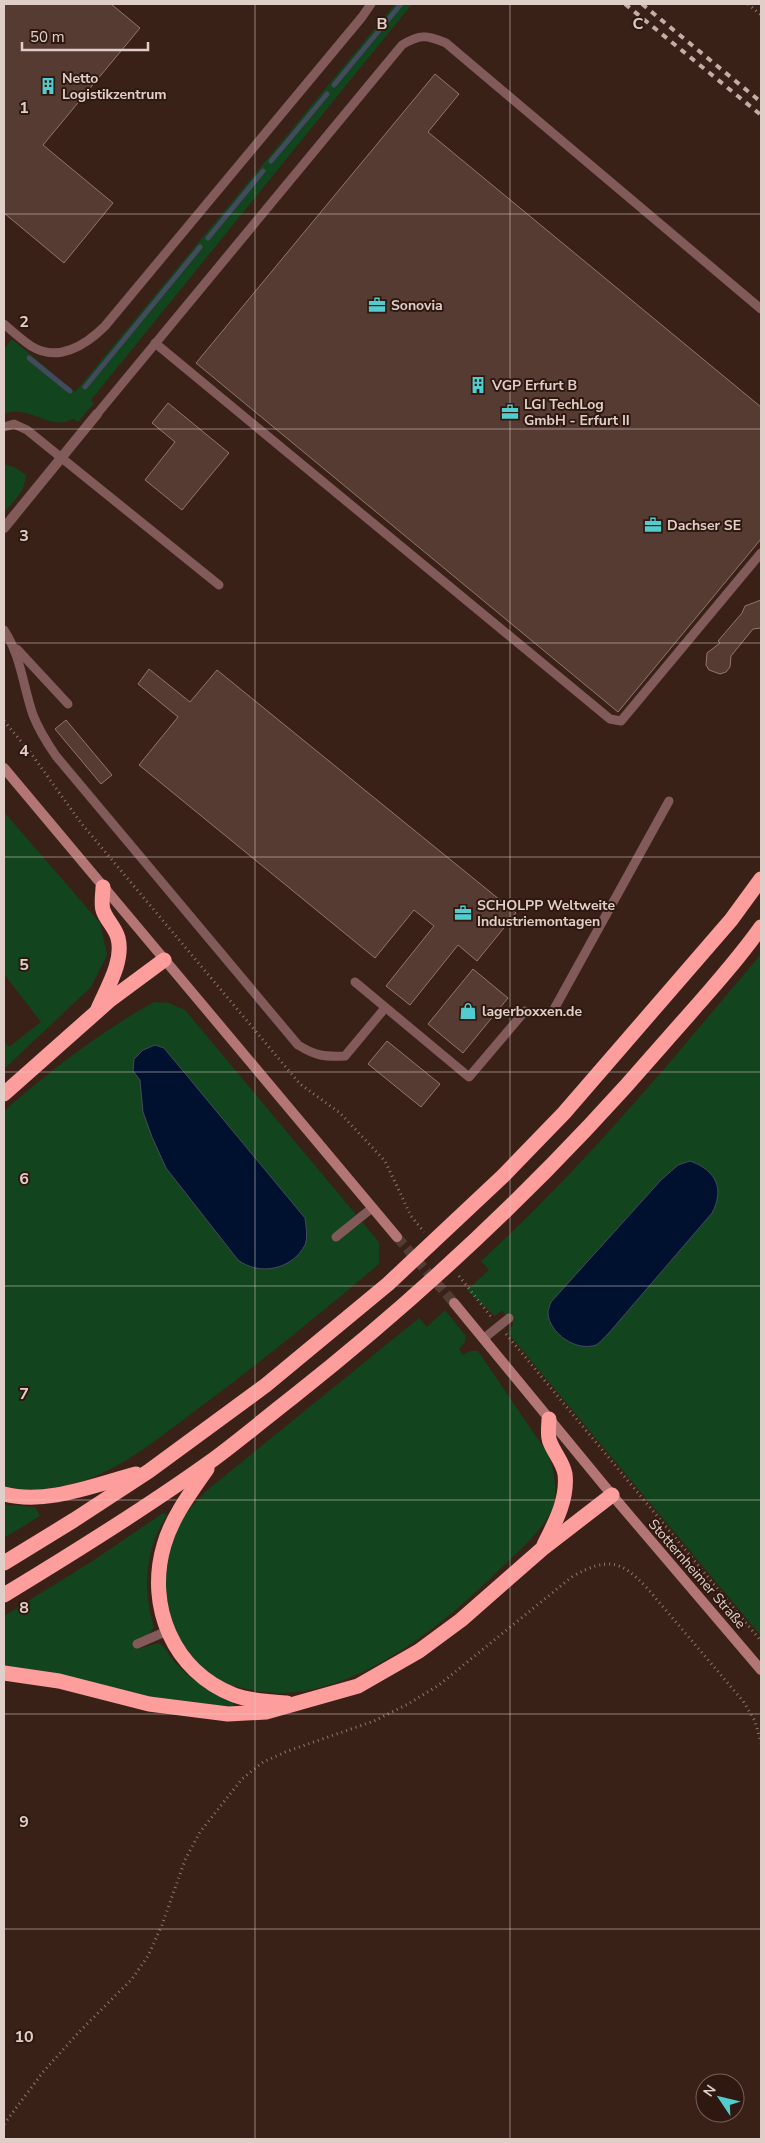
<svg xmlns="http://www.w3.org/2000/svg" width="765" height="2143" font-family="'Nunito Sans',sans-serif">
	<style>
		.green { fill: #12441d }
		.water { fill: #00112f; stroke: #434a5d }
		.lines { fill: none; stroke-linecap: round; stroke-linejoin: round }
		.stream { stroke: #434a5d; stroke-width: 5 }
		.building { fill: #563b32; stroke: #93756a }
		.secondary-tunnel { stroke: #523b33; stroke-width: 10; stroke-dasharray: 10 5; stroke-linecap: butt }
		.path { stroke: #8c7870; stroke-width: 3; stroke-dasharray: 1 4; stroke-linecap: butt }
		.lane { stroke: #815a59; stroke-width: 9 }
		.street { stroke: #815a59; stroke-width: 10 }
		.secondary { stroke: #b37674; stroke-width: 10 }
		.highway { stroke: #fd9d9c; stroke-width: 15 }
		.rail { stroke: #c1aea8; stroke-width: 4; stroke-dasharray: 6 6; stroke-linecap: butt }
		.grid { fill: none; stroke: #e0cfc9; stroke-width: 1; stroke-opacity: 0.55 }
		.labels { text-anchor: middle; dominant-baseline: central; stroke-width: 4; stroke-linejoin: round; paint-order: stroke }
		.poi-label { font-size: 14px; font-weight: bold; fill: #e0cfc9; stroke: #2f180f; text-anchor: start }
		.street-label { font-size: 14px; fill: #e0cfc9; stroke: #2f180f }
		.grid-label { font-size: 16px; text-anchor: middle; font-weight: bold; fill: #e0cfc9; stroke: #2f180f; stroke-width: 4; stroke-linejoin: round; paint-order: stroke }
	</style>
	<rect width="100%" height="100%" fill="#392118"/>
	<g class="green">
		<path d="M395,4H412L91,400L94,403L78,422L73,419C49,432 28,403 4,414V349L12,339L75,392Z"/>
		<path d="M4,464L14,467L26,475C25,492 14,501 4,512Z"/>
		<path d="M4,812L100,923L107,955L91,987L4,1069V1041L9,1047L41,1022L4,974Z"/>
		<path d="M761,954V1636L508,1333L513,1324L502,1310L495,1316L467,1290L489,1270L481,1261C584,1167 672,1060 761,954Z"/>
		<path d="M154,1002L169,1003L185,1010L379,1242V1264C319,1315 258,1364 195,1411C162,1436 126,1465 86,1480C61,1488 30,1493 4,1486V1111C50,1071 100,1032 154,1002Z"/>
		<path d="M445,1310L465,1335V1342L459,1349L463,1355L470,1351H478L548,1454C554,1471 558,1489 553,1506C546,1529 514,1555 497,1572C437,1631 337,1712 247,1689C240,1687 231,1686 225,1683C199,1670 183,1647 171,1622C156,1589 166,1544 186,1514C191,1506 199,1499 206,1491L419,1318L427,1327Z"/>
		<path d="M4,1505L35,1507L40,1516L4,1538Z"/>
		<path d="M163,1513L167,1515C145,1550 142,1589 154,1627L149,1634L134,1640L137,1649L158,1643C166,1647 168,1653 173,1660C190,1680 211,1693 234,1703L233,1709L160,1704L4,1667V1616L94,1560Z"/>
	</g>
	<g class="water">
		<path d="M155,1045L164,1048L305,1218C306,1226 308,1237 305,1245C292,1270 259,1276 238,1260L166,1168L152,1137L143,1112L140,1080L133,1071L134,1059L143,1050Z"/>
		<path d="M690,1161C716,1170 725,1189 712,1213L608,1334C604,1337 600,1343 596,1345C576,1352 549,1333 548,1313C548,1310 550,1305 551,1302L661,1180L678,1165Z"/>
	</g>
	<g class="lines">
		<g class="stream">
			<path d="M334,85L401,4"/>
			<path d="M271,161L327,94"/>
			<path d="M208,238L263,171"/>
			<path d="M29,358L70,391"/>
			<path d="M85,387L200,247"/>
		</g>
	</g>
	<g class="building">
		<path d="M4,4H111L140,28L43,145L113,203L64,263L4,213Z"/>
		<path d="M435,74L459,94L428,132L761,407V539L618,712L196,363Z"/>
		<path d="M168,403L229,453L182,510L145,480L175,442L152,423Z"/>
		<path d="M761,600V628L753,629L731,656L730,667L726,672L720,674L709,670L706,665L707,653L720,643L718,641L742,613L745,606Z"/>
		<path d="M149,669L190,702L217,670L516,913L477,961L458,945L410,1005L386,986L434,926L414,910L375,958L139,765L178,717L138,684Z"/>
		<path d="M66,720L112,775L101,784L55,729Z"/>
		<path d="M473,969L508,998L463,1053L428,1024Z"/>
		<path d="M387,1041L440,1084L421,1107L368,1064Z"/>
	</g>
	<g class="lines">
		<path class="secondary-tunnel" d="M397,1237L454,1303"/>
		<g class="path">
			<path d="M748,4L761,15"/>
			<path d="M4,721L30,752L81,823L300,1084L340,1113L385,1161L411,1216L424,1232"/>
			<path d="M459,1276L492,1318"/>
			<path d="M506,1334L761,1641"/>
			<path d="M4,2124L43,2072L79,2032L132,1979L148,1956L162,1925L185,1860L200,1832L242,1779L263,1762L288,1751L374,1721L408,1704L439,1685L573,1576C607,1558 620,1559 647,1588L743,1701L755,1721L761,1743"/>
		</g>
		<g class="lane">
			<path d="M4,324C13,332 22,340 31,346C58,363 86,345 105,326L362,17L371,4"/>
			<path d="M155,343L610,719L621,721L761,553"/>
			<path d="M97,414L402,45C420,34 426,35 446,43L761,309"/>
			<path d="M4,427L14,424L27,430L219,585"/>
			<path d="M4,630C21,656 23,686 33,715C39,730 47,743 56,756L298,1045C316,1056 324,1057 345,1056L385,1008"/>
			<path d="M17,649L68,704"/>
			<path d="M355,982L469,1077L525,1011"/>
			<path d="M553,1011L669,801"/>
			<path d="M336,1237L372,1208"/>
			<path d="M483,1339L509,1318"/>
			<path d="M137,1644L167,1631"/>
		</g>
		<path class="street" d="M4,528L97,414"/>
		<g class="secondary">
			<path d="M4,768L397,1237"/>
			<path d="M454,1303L612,1495L761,1670"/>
		</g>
		<g class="highway">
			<path d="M98,1009C107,988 124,961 118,938C115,927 106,920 103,910C101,904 103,893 103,887"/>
			<path d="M4,1094L110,1000L164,960"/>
			<path d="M207,1469C191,1492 172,1517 164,1545C146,1606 173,1671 234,1695C250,1701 270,1702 287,1703"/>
			<path d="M4,1494C47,1505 94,1485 136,1474"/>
			<path d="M544,1545C555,1523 568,1499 565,1474C563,1462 554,1453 550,1442C547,1436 549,1426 549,1419"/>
			<path d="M4,1563L74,1520L149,1471L266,1385L388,1284L503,1176L564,1113L731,920L761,879"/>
			<path d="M4,1595C75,1552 146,1508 214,1459C241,1439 267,1417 294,1396C428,1290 551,1174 663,1044C696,1006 732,968 761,927"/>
			<path d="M4,1673L59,1681L149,1704L228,1714L266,1712L358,1686L419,1651L461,1620L542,1549L612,1495"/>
		</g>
		<g class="rail">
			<path d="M625,4L761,115"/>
			<path d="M642,4L761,102"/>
		</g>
	</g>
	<path class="grid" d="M255,4V2139M510,4V2139M4,214H761M4,429H761M4,643H761M4,857H761M4,1072H761M4,1286H761M4,1500H761M4,1714H761M4,1929H761"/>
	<defs>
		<g id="building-bare" transform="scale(1.35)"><path d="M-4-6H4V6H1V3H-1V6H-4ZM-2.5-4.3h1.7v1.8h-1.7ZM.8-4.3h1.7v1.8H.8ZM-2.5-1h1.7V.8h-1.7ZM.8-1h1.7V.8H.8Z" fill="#52cdcf" stroke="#2f180f" stroke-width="2.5" paint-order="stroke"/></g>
		<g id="office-bare" transform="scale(1.35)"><path d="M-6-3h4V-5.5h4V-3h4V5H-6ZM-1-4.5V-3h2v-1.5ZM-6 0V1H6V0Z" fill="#52cdcf" stroke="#2f180f" stroke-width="2.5" paint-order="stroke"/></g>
		<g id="shop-bare" transform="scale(1.35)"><path d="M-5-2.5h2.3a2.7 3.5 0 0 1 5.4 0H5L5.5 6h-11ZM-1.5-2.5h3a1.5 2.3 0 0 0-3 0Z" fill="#52cdcf" stroke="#2f180f" stroke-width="2.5" paint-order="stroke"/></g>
	</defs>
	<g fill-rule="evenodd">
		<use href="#building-bare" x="48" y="86"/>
		<use href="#office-bare" x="377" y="305"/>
		<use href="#building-bare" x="478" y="385"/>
		<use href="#office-bare" x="510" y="412"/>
		<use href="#office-bare" x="653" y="525"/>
		<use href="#office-bare" x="463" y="913"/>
		<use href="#shop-bare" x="468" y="1011"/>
	</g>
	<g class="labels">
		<g class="poi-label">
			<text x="62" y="78">Netto<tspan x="62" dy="16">Logistikzentrum</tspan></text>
			<text x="391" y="305">Sonovia</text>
			<text x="492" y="385">VGP Erfurt B</text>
			<text x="524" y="404">LGI TechLog<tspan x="524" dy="16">GmbH - Erfurt II</tspan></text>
			<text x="667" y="525">Dachser SE</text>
			<text x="477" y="905">SCHOLPP Weltweite<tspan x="477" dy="16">Industriemontagen</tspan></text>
			<text x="482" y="1011">lagerboxxen.de</text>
		</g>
		<g class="street-label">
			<text transform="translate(697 1574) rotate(49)">Stotternheimer Straße</text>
		</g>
	</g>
	<g class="grid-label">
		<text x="382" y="29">B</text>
		<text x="638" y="29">C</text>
		<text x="24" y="113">1</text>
		<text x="24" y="327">2</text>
		<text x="24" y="541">3</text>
		<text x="24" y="756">4</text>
		<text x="24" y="970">5</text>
		<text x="24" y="1184">6</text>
		<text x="24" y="1399">7</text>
		<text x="24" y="1613">8</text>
		<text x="24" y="1827">9</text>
		<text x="24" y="2042">10</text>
	</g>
	<rect width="765" height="2143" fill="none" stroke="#e0cfc9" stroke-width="10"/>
	<g transform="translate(720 2098) rotate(305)"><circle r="24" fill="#2f180f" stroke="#766159"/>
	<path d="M0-4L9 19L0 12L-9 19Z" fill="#52cdcf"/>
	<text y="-8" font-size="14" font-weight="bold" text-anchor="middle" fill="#e0cfc9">N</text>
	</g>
	<path d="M22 42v8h126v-8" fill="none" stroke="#e0cfc9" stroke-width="2.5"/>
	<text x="30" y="42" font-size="15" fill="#e0cfc9" stroke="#2f180f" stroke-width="4" paint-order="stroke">50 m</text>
</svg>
